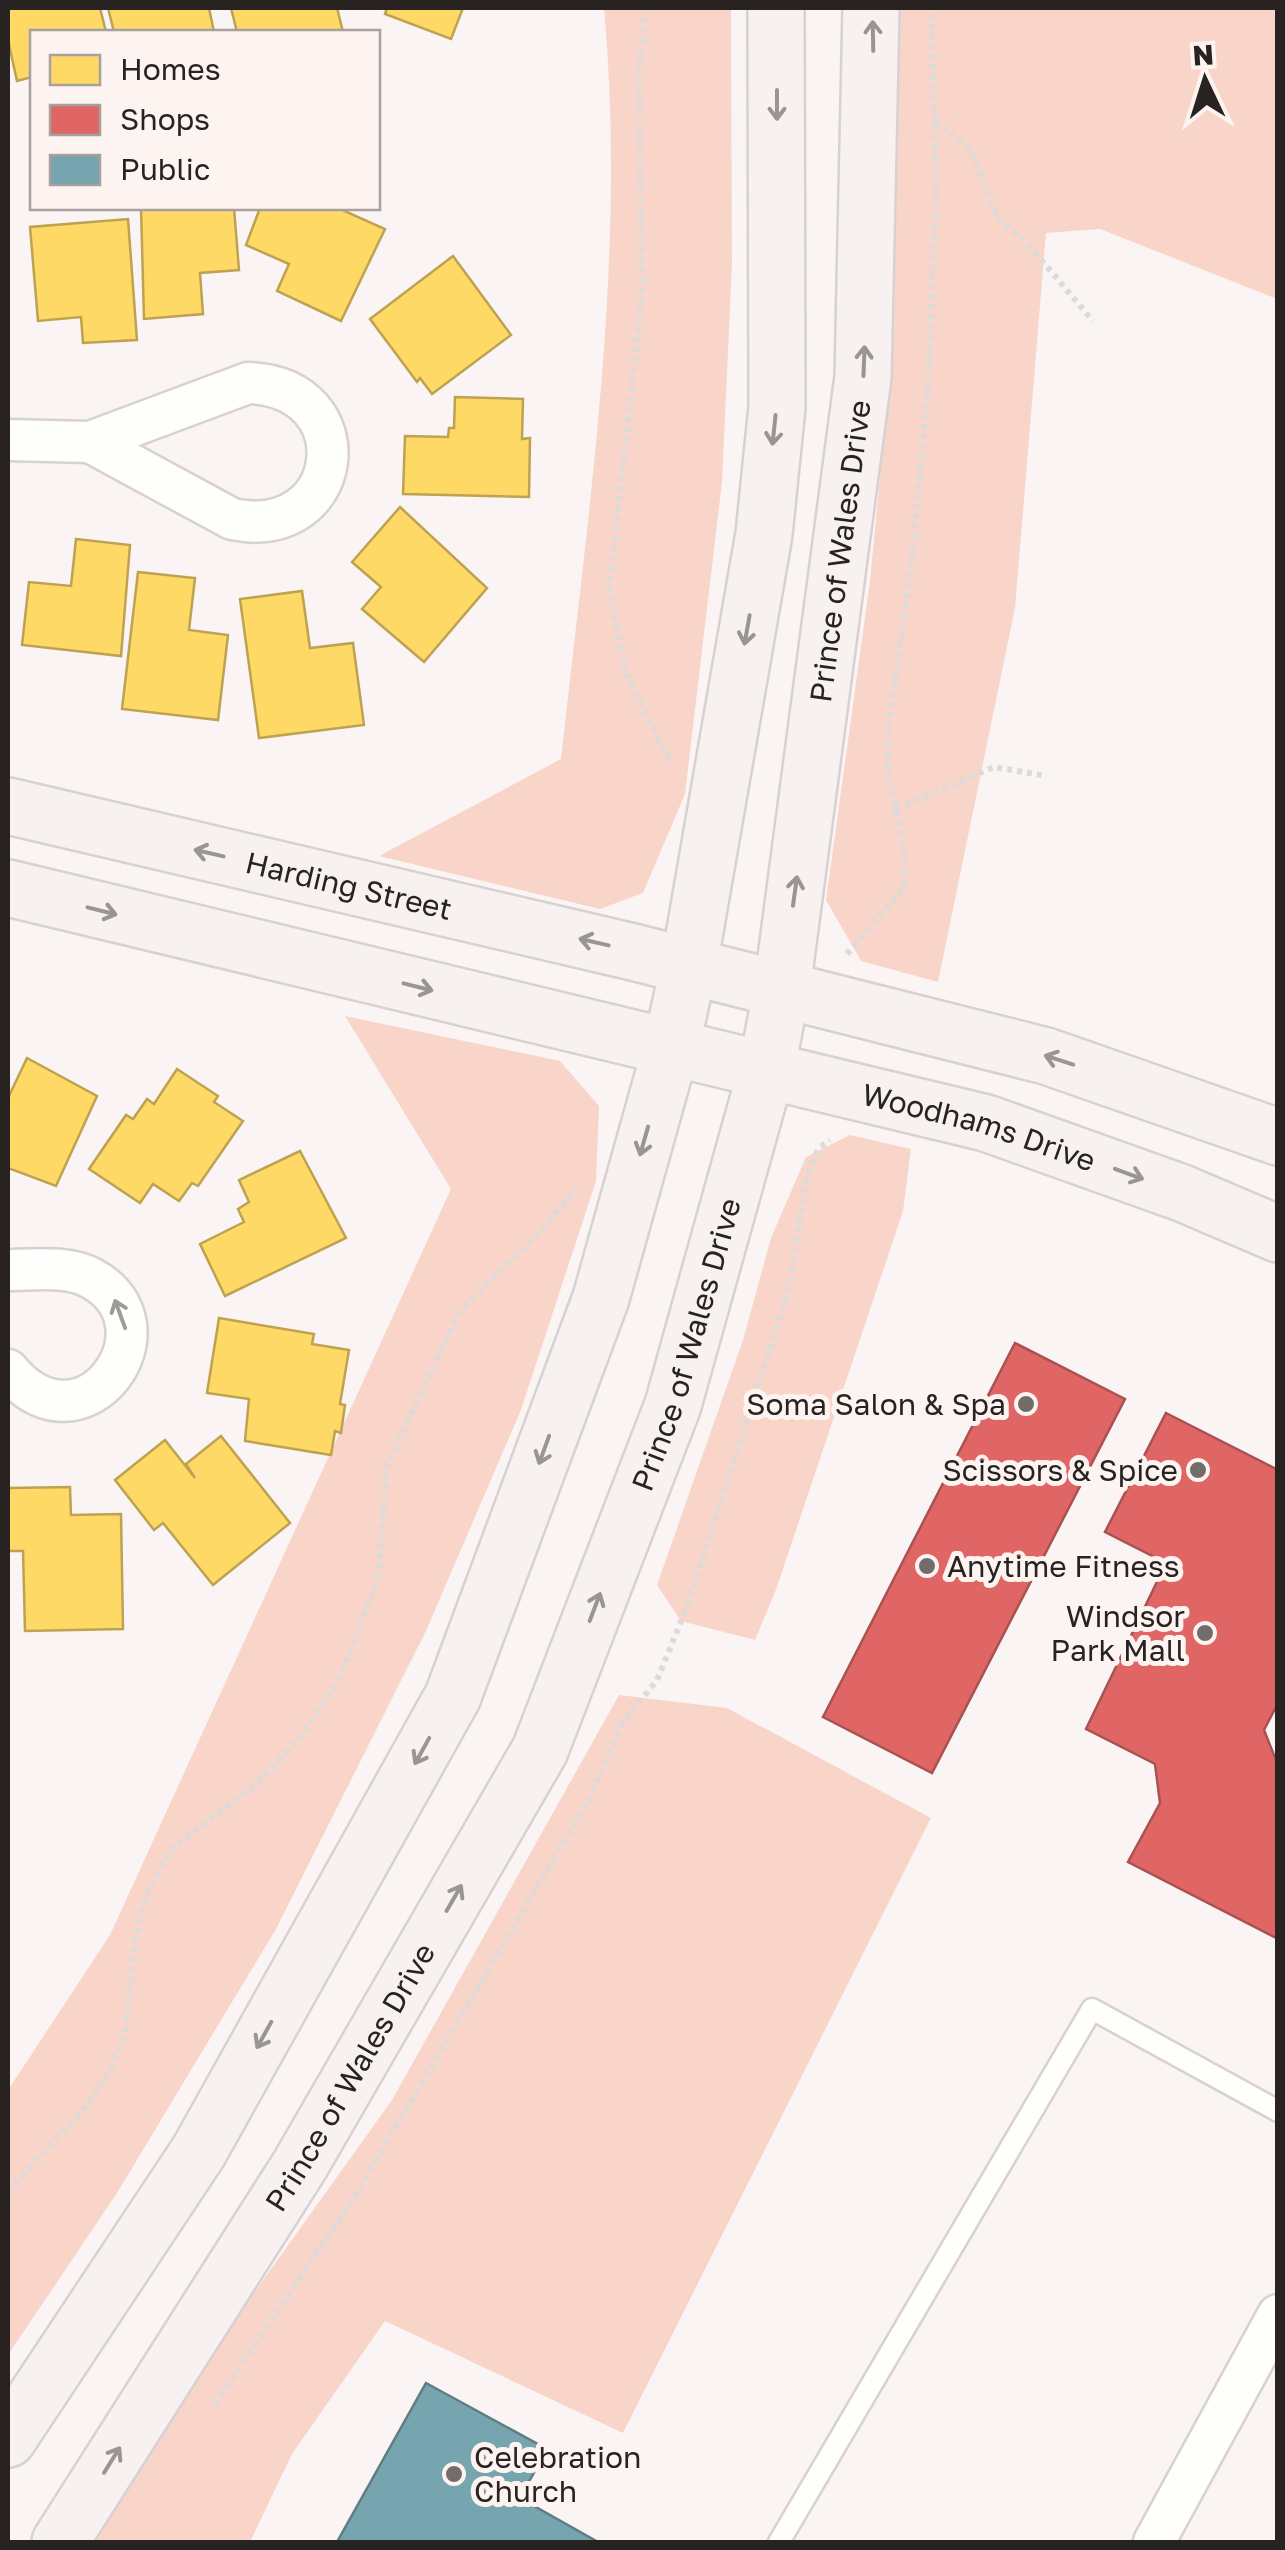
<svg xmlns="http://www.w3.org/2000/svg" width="1285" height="2550" font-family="'Golos Text',sans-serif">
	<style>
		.green { fill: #f9d5c9 }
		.homes { fill: #ffd966; stroke: #bea251; stroke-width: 2.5 }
		.shops { fill: #e06666; stroke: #a95251; stroke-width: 2.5 }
		.public { fill: #76a5af; stroke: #5f7e84; stroke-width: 2.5 }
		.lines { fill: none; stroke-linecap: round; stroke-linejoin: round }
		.lane-casing { stroke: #d7d2d1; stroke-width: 25 }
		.street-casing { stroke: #d7d2d1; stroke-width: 45 }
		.secondary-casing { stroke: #d7d2d1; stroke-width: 60 }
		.path { stroke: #dcdbda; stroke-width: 6; stroke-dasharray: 5 5; stroke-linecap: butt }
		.lane { stroke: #fefefd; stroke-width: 20 }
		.street { stroke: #fefefd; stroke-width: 40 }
		.secondary { stroke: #f7f2f1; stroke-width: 55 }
		.oneway { stroke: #9a9593 }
		.oneway2 { stroke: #9e9b9a }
		.poi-dot { fill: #726c6b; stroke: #fdf4f1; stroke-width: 4 }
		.labels { text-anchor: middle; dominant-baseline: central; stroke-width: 10; stroke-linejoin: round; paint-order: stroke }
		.street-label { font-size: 30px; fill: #282321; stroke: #fdf4f1 }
		.poi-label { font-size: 30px; fill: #282321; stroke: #fdf4f1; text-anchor: end }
	</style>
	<rect width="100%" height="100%" fill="#faf5f4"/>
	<g class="green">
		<path d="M604,8H731L732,264L722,482L685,794L643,893L600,909L379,856L561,759C588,511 627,258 604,8Z"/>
		<path d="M890,8H1277V299L1100,229L1046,233L1015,608L938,982L861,961L826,900L870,581L894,330L897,120Z"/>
		<path d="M345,1016L560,1061L599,1106L596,1181L521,1410L426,1631L276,1929L117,2193L8,2355V2090L110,1935L451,1189Z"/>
		<path d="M850,1135L911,1149L903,1211L777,1587L755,1640L681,1621L657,1585L743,1340L771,1238L806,1157Z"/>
		<path d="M619,1695L727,1708L931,1818L623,2433L385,2321L292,2454L250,2542H83L180,2396L392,2100Z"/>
	</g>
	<g class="homes">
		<path d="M8,8H100L106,32H32V77L17,81L8,40Z"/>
		<path d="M108,8H209L214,32H114Z"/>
		<path d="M231,8H337L343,32H237Z"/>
		<path d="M387,8H463L451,39L385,14Z"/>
		<path d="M141,208H234L239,270L200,273L203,314L144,319Z"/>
		<path d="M260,208H338L385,229L341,321L277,291L289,264L246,245Z"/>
		<path d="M128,219L137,340L83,343L81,317L38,321L30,227Z"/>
		<path d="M453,256L511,335L432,394L420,378L417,382L370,319Z"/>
		<path d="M455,397L523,399L522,439L530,438L529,497L403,494L405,436L448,437L449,428H454Z"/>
		<path d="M400,507L487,588L424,662L362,609L381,587L352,562Z"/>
		<path d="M76,539L130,545L121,656L22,645L29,582L71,586Z"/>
		<path d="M138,572L195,578L189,630L228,635L218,720L122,709Z"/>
		<path d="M302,591L310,648L353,643L364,725L259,738L240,599Z"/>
		<path d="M27,1058L97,1096L56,1186L8,1168V1098Z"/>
		<path d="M177,1069L218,1096L214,1102L243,1121L198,1186L192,1183L179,1201L153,1184L140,1203L89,1169L126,1115L133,1119L147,1099L154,1104Z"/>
		<path d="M300,1151L346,1238L225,1296L200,1244L244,1222L238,1209L249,1202L239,1180Z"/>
		<path d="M219,1318L314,1334L312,1344L349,1350L340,1404L345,1405L341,1433L335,1431L331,1455L245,1441L249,1399L207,1393Z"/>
		<path d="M221,1436L290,1523L213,1585L163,1523L154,1530L115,1480L165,1440L195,1478L186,1464Z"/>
		<path d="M70,1487L71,1515L121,1514L123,1629L25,1631L23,1551H8V1488Z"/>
	</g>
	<g class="shops">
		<path d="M1015,1343L1125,1399L932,1773L823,1717Z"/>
		<path d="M1166,1413L1278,1470V1703L1264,1730L1278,1765V1939L1128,1862L1160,1803L1155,1764L1086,1729L1166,1563L1105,1532Z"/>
	</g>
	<path class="public" d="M426,2383L547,2449L520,2498L598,2542H337Z"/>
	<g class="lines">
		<g class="lane-casing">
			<path id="lane" d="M779,2542L1092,2009L1278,2111"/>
		</g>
		<g class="street-casing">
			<g id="street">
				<path d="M248,383C366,387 346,543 232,519L90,442Z"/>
				<path d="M8,440L90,442"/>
				<path d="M8,1270C34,1270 67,1265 91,1278C180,1326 83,1461 8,1370"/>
				<path d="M1154,2542L1278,2315"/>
			</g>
		</g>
		<g class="secondary-casing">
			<g id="secondary">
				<path id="s1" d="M8,806L633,952L1046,1056L1278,1137"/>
				<path id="s2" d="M8,888L986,1123L1182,1193L1278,1234"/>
				<path d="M8,2439L199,2151L453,1696L601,1298L671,1048L689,965L764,534L777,407L776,8"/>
				<path id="s3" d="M60,2542L300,2165L540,1750L673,1405L766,1072L782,988L863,377L871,8"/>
			</g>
		</g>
		<g class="path">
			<path d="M646,8L639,68L642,295L609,590L627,676L670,762"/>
			<path d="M935,120L971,150L999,220L1026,242L1093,321"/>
			<path d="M896,809L994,767L1047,776"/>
			<path d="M847,954L904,887L905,855L887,767L889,724L911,567L928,388L936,187L931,8"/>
			<path d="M8,2191L88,2104L110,2070L125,2033L135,1940L148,1891L171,1849L259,1782L300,1737L340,1678L378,1578L387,1465L459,1312L539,1233L576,1189"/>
			<path d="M215,2404L355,2196L589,1799L622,1724L657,1680L687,1607L790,1285L806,1179L818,1149L830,1140"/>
		</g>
		<use href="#lane" class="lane"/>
		<use href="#street" class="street"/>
		<use href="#secondary" class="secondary"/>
	</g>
	<defs><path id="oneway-shaft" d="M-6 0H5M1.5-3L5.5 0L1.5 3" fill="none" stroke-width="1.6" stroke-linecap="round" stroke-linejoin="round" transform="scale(2.5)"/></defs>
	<g class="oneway">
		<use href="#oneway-shaft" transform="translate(873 36) rotate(-91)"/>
		<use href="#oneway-shaft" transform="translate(777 105) rotate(90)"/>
		<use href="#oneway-shaft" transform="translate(864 361) rotate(-88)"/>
		<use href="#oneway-shaft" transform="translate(774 430) rotate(96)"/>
		<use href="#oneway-shaft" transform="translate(747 630) rotate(100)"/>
		<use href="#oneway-shaft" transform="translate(209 853) rotate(-167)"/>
		<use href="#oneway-shaft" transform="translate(795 891) rotate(-82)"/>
		<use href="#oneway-shaft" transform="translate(102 911) rotate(14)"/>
		<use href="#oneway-shaft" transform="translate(594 942) rotate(-167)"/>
		<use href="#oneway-shaft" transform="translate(418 987) rotate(14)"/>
		<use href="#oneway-shaft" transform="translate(1059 1060) rotate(-162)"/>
		<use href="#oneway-shaft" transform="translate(644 1141) rotate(106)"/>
		<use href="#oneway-shaft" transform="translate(1129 1174) rotate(20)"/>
		<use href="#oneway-shaft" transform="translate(544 1450) rotate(110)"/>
		<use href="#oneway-shaft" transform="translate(595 1607) rotate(-69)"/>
		<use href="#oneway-shaft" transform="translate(422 1751) rotate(119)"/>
		<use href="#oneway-shaft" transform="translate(454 1898) rotate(-60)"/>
		<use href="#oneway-shaft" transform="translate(264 2035) rotate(119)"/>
		<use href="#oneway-shaft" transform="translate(112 2460) rotate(-58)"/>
	</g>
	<use class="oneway2" href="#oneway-shaft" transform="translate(120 1314) rotate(-110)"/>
	<g class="poi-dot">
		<circle cx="1026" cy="1404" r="10"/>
		<circle cx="1198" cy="1470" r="10"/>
		<circle cx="927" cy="1566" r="10"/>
		<circle cx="1205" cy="1633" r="10"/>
		<circle cx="454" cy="2474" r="10"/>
	</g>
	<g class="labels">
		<g class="street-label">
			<text stroke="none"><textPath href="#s3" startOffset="2168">Prince of Wales Drive</textPath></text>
			<text stroke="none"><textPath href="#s1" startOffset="350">Harding Street</textPath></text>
			<text stroke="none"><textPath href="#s2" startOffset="1000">Woodhams Drive</textPath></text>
			<text stroke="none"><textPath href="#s3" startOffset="1358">Prince of Wales Drive</textPath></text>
			<text stroke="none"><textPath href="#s3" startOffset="548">Prince of Wales Drive</textPath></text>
		</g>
		<g class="poi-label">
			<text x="1006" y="1404">Soma Salon &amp; Spa</text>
			<text x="1178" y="1470">Scissors &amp; Spice</text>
			<text x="947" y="1566" text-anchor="start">Anytime Fitness</text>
			<text x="1185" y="1616">Windsor<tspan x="1185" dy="34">Park Mall</tspan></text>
			<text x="474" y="2457" text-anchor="start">Celebration<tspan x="474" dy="34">Church</tspan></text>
		</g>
	</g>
	<rect width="1285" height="2550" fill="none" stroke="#282321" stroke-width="20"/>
	<rect x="30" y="30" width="350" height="180" fill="#fdf4f1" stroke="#a8a09e" stroke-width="2.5"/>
	<rect x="50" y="55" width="50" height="30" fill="#ffd966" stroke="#a8a09e" stroke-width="2.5"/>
	<text x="120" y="80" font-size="30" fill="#282321">Homes</text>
	<rect x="50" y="105" width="50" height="30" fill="#e06666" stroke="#a8a09e" stroke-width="2.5"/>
	<text x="120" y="130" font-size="30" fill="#282321">Shops</text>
	<rect x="50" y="155" width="50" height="30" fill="#76a5af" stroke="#a8a09e" stroke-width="2.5"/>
	<text x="120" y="180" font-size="30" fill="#282321">Public</text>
	<g transform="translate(1205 80) rotate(356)" stroke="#fdf4f1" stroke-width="8" paint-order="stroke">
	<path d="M0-8L18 38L0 25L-18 38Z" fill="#282321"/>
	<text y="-15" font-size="28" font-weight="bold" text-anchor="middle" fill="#282321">N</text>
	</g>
</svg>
